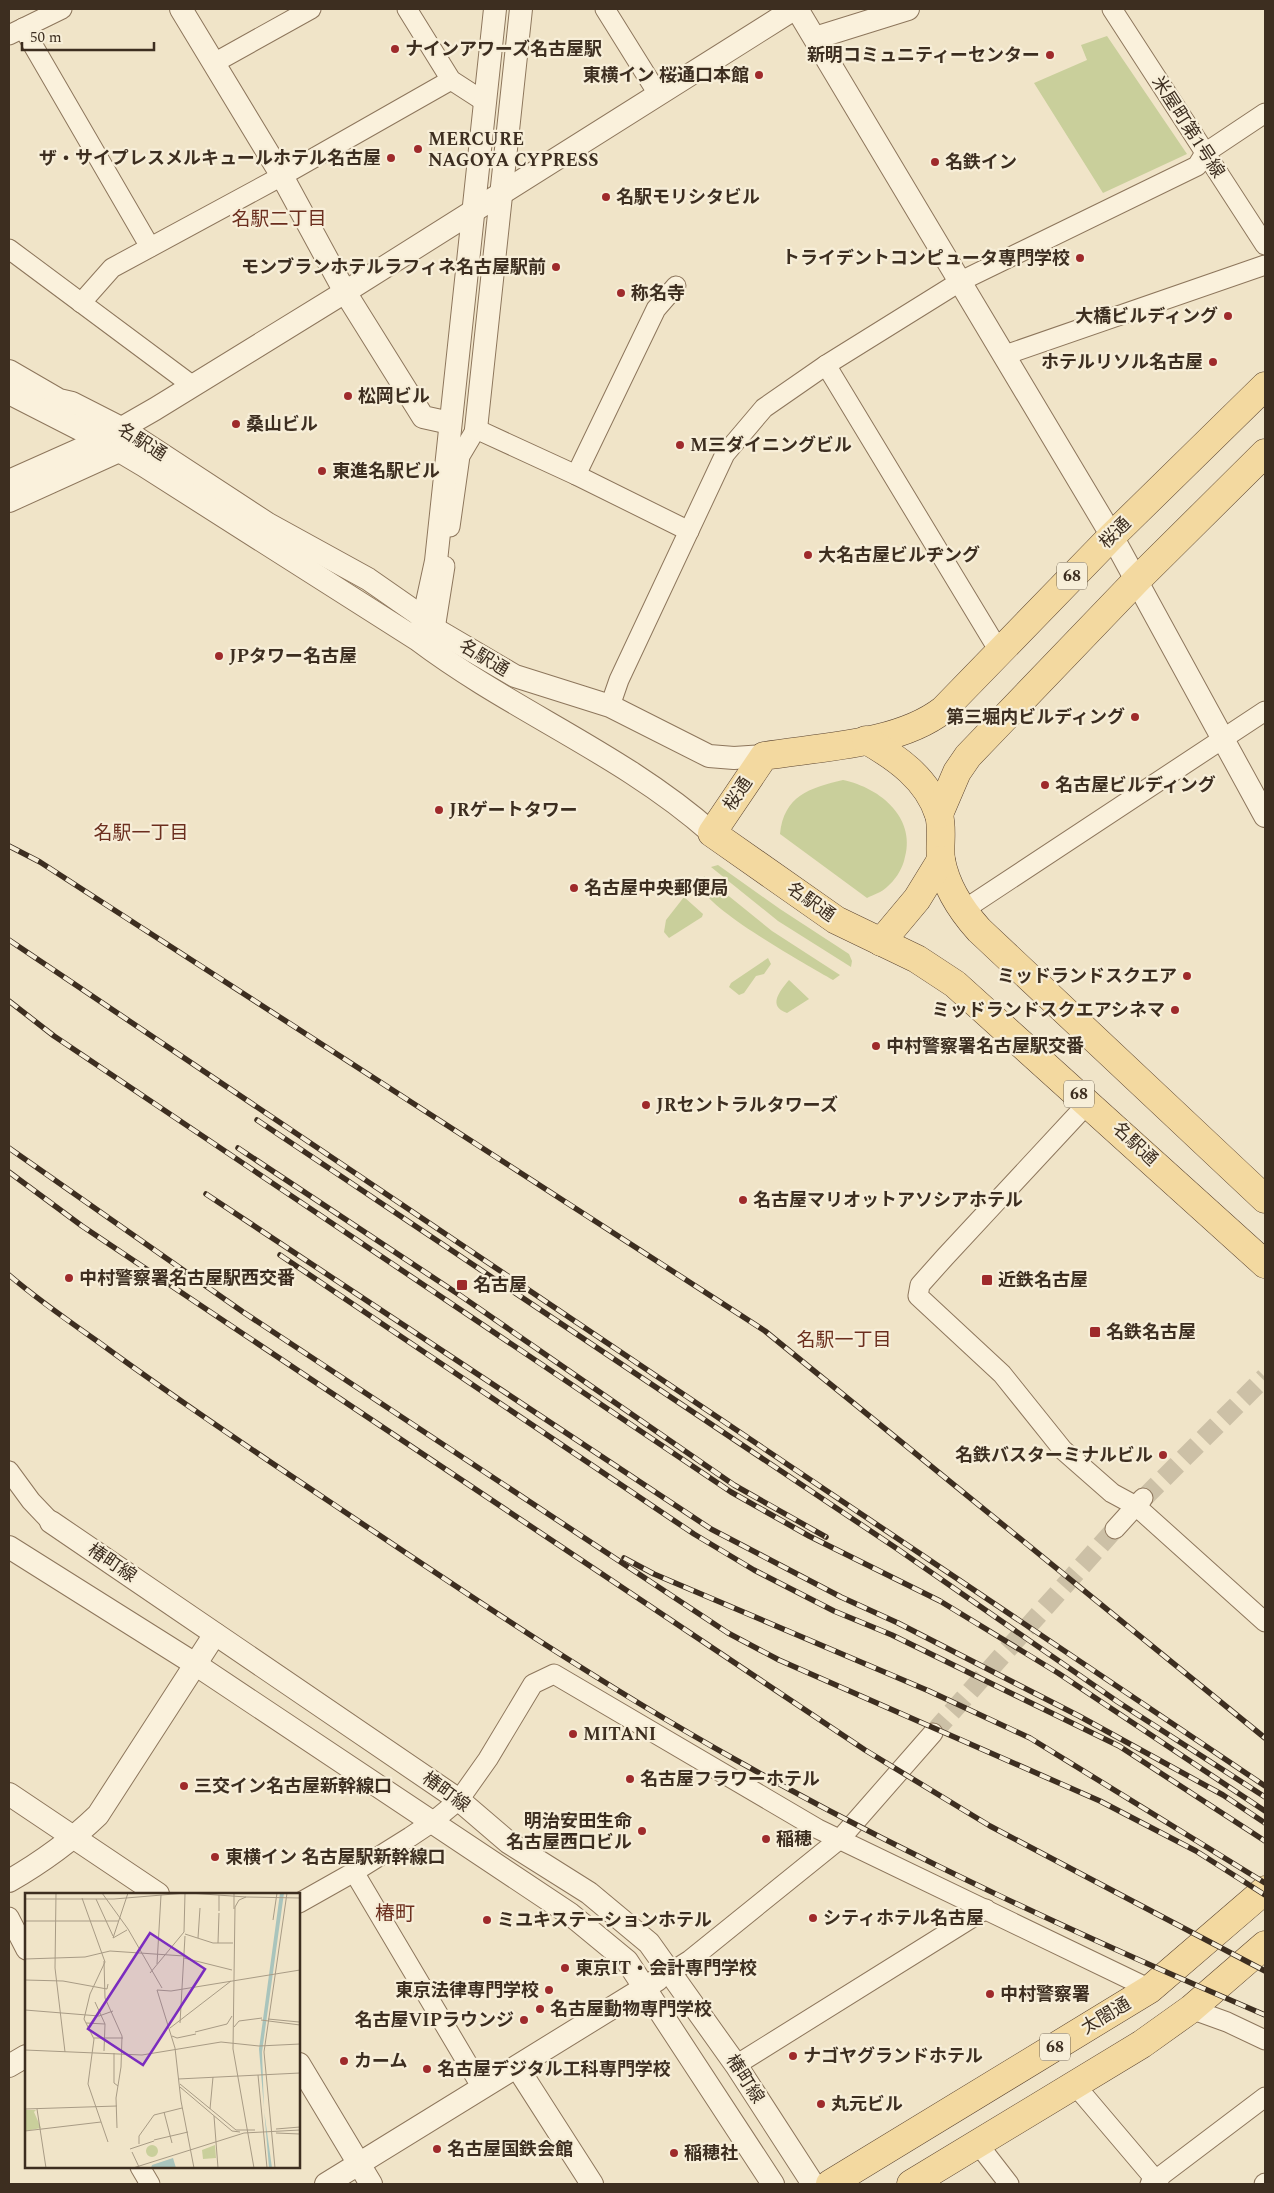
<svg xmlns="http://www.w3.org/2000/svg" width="1274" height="2193" font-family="Spectral,'Noto Sans JP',serif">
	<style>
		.green { fill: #c9cf9b }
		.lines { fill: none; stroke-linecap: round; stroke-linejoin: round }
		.minor-tunnel { stroke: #ccc0a6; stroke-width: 19; stroke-dasharray: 19 9; stroke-linecap: butt }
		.minor-casing { stroke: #8d765c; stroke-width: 21 }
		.tertiary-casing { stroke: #8d765c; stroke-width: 24 }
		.primary-casing { stroke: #5b4430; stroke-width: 29 }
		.minor { stroke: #faf1dc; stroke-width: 19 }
		.tertiary { stroke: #faf1dc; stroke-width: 22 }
		.primary { stroke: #f3d9a0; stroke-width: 28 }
		.rail-casing { stroke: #3d2e20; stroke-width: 5.5 }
		.rail { stroke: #f7eed8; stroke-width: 4; stroke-dasharray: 11; stroke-linecap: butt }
		.poi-dot { fill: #9e2a2b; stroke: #f7eed8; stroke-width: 2 }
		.labels { text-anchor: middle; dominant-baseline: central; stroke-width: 4.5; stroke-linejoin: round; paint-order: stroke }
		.shield { fill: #f7eed8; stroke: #756857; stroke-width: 1 }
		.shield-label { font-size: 16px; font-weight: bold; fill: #3d2e20 }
		.poi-label { font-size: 18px; font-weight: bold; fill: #3d2e20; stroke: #f7eed8; text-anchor: start }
		.street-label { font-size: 18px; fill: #3d2e20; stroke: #f7eed8 }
		.neighbourhood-label { font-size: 19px; fill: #6b2e1e; stroke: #f7eed8 }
		.quarter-label { font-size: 20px; fill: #6b2e1e; stroke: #f7eed8 }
		.inset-road { fill: none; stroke: #a89b85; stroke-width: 1 }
		.view { fill: #7b2cbf; fill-opacity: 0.15; stroke: #7b2cbf; stroke-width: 2.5 }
		.inset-edge { fill: none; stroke: #3d2e20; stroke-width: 2.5 }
	</style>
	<rect width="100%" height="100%" fill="#f0e4c8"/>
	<g class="green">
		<path d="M1107,36L1187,154L1103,193L1034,83L1087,60L1081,45Z"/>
		<path d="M843,780C881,788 918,819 904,861C901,871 895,880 887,887C882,892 873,895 867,898L780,834C784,796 809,788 843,780Z"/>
		<path d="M718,865L780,909L849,954L852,961L851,967L778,921L711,867Z"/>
		<path d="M704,876L772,931L840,975L833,980C805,964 714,913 701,888Z"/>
		<path d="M684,897L703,914L702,917L669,938L664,932L666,920Z"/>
		<path d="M768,958L771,964L764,974L756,976L744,993L739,995L729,987L731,983Z"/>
		<path d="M789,980L809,999L787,1013C767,1006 780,991 789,980Z"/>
	</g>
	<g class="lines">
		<g class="minor-tunnel">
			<path d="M1144,1498L1265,1377"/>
			<path d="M933,1733L1115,1529"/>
		</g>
		<g class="minor-casing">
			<g id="minor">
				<path d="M407,9L451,80L485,102"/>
				<path d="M605,9L658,94"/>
				<path d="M1112,9L1265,245"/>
				<path d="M23,28L150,247"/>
				<path d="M9,35L62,9"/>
				<path d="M214,63L311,9"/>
				<path d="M9,249L193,386"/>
				<path d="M81,303L112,268L282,176L451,80"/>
				<path d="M1005,355L1265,265"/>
				<path d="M826,365L999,651"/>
				<path d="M576,475L656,309L676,286"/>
				<path d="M450,527L460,456L476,429L576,475L689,531"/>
				<path d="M439,640L435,629L445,566"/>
				<path d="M610,706L619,680L725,454L764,408L826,365L961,281L1197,166L1205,153L1265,113"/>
				<path d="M962,911L1265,711"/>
				<path d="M1089,1102L945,1257L920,1285L918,1296L1002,1374L1063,1450L1112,1493L1136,1506L1265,1622"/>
				<path d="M9,1471L31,1501L51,1522"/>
				<path d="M1115,1529L1143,1498"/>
				<path d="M354,1872L482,2088"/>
				<path d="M299,1903L354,1872L410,1837L431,1823L459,1800L488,1759L533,1684L554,1674L818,1829L1150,1989"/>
				<path d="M9,1917L26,1950"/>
				<path d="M671,1972L690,1960L841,1838L933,1733"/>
				<path d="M1191,2009L1227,2022L1265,2040"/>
				<path d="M736,2065L986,1909"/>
				<path d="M1075,2085L1159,2184"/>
				<path d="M978,2144L1009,2184"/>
				<path d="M140,2167L150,2184"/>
				<path d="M1150,2184L1265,2097"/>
				<path d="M1264,2184L1265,2183"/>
			</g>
		</g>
		<g class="tertiary-casing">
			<g id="tertiary">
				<path d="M181,9L282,176L345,292L423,417L450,423"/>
				<path d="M797,9L1112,536L1265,816"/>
				<path d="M815,38L908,9"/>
				<path d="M9,371L59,400L72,403L123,429L268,524L368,579L424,618L435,629L515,676L610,706L709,756L734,758L764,756"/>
				<path d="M9,393L101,440L143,465L418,640C512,711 623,754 712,833"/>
				<path d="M476,429L521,9"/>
				<path d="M9,481L101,440L155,409L345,292L794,9"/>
				<path d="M9,501L119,451L126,443"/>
				<path d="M421,630L436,561L495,9"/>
				<path d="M51,1522L459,1800L508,1842L589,1893L649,1943L736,2065L813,2184"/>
				<path d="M9,1547L195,1664L570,1914L627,1961L773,2184"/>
				<path d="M9,1794L158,1894"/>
				<path d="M9,1881C42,1862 70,1842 98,1815L215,1634"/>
				<path d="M299,2064L371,2184"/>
				<path d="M9,2066L26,2056"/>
				<path d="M517,2067L592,2184"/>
				<path d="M326,2184L657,1980"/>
			</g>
		</g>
		<g class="primary-casing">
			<g id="primary">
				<path d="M1265,386L1112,536L943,710C898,745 819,747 764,756L712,833L836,920L917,959L955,984L1265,1264"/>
				<path d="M866,740C896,757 928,779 939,815C943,829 939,846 941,860C946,887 961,910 979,930L1265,1199"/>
				<path d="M939,814L957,772L968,756L1137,580L1265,453"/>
				<path d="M881,942L917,899L941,860"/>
				<path d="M830,2184L1150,1989L1265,1890"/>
				<path d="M911,2184L1142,2044L1191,2009L1265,1945"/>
			</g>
		</g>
		<use href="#minor" class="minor"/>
		<use href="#tertiary" class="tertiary"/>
		<use href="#primary" class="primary"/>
		<g class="rail-casing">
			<g id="rail">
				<path d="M9,846L40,862L765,1331L1265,1738"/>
				<path d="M9,940L1265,1786"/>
				<path d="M9,1001L54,1036L731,1492L809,1536L940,1601L1058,1673L1265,1811"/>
				<path d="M257,1120L896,1548L1118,1702L1265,1797"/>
				<path d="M9,1148L243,1312L728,1633L779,1660L1100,1801L1196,1851L1265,1895"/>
				<path d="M238,1148L461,1296L734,1485L826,1537"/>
				<path d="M9,1172L82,1226L865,1750L990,1826L1265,1971"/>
				<path d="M206,1194L711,1529L841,1597L898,1623L1079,1716L1223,1795L1265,1823"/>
				<path d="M280,1255L694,1534L754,1570L834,1611L892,1635L1119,1746L1265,1841"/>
				<path d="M9,1275C37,1299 67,1320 97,1341C172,1396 249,1448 327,1500C461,1590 595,1681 736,1760C907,1856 1085,1938 1265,2015"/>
				<path d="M624,1558L654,1574L929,1691L1030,1738L1265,1883"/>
			</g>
		</g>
		<use href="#rail" class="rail"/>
	</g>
	<g class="poi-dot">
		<circle cx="395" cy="49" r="5"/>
		<circle cx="1050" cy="55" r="5"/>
		<circle cx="759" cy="75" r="5"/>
		<circle cx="418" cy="149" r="5"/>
		<circle cx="391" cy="158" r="5"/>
		<circle cx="935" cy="162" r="5"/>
		<circle cx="606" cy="197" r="5"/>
		<circle cx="1080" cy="258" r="5"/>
		<circle cx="556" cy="267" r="5"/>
		<circle cx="621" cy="293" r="5"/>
		<circle cx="1228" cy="316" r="5"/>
		<circle cx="1213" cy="362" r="5"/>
		<circle cx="348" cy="396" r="5"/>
		<circle cx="236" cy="424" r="5"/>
		<circle cx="680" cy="445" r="5"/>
		<circle cx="322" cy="471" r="5"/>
		<circle cx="808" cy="555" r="5"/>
		<circle cx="219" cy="656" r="5"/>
		<circle cx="1135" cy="717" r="5"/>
		<circle cx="1045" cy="785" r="5"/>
		<circle cx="439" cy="810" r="5"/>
		<circle cx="574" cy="888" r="5"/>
		<circle cx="1187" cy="976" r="5"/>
		<circle cx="1175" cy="1010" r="5"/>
		<circle cx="876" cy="1046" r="5"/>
		<circle cx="646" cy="1105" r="5"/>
		<circle cx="743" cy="1200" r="5"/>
		<circle cx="69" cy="1278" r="5"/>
		<rect x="981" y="1274" width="12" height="12" rx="2.5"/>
		<rect x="456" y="1279" width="12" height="12" rx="2.5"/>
		<rect x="1089" y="1326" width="12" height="12" rx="2.5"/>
		<circle cx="1163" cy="1455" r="5"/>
		<circle cx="573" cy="1734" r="5"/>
		<circle cx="630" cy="1779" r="5"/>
		<circle cx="184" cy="1786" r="5"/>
		<circle cx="642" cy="1831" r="5"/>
		<circle cx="766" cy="1839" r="5"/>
		<circle cx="215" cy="1857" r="5"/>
		<circle cx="813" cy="1918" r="5"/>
		<circle cx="487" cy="1920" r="5"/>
		<circle cx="565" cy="1968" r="5"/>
		<circle cx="549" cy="1990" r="5"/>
		<circle cx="990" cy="1994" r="5"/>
		<circle cx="540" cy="2009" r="5"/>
		<circle cx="524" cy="2020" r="5"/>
		<circle cx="793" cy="2056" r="5"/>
		<circle cx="344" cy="2061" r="5"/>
		<circle cx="427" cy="2069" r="5"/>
		<circle cx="821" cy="2104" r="5"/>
		<circle cx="437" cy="2149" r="5"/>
		<circle cx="674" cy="2153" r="5"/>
	</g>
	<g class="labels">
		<g class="shield">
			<rect x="1057" y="562.5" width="30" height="27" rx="4"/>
			<rect x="1064" y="1080.5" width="30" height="27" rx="4"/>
			<rect x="1040" y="2033.5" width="30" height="27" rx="4"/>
		</g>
		<g class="shield-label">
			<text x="1072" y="576">68</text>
			<text x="1079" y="1094">68</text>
			<text x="1055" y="2047">68</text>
		</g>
		<g class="poi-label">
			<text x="405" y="49">ナインアワーズ名古屋駅</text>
			<text x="1040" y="55" text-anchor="end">新明コミュニティーセンター</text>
			<text x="749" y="75" text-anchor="end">東横イン 桜通口本館</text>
			<text x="428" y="139">MERCURE<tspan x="428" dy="21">NAGOYA CYPRESS</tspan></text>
			<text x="381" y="158" text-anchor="end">ザ・サイプレスメルキュールホテル名古屋</text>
			<text x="945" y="162">名鉄イン</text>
			<text x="616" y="197">名駅モリシタビル</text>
			<text x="1070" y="258" text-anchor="end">トライデントコンピュータ専門学校</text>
			<text x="546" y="267" text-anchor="end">モンブランホテルラフィネ名古屋駅前</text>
			<text x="631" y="293">称名寺</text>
			<text x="1218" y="316" text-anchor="end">大橋ビルディング</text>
			<text x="1203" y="362" text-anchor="end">ホテルリソル名古屋</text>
			<text x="358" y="396">松岡ビル</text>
			<text x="246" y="424">桑山ビル</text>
			<text x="690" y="445">M三ダイニングビル</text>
			<text x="332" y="471">東進名駅ビル</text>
			<text x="818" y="555">大名古屋ビルヂング</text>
			<text x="229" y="656">JPタワー名古屋</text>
			<text x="1125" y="717" text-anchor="end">第三堀内ビルディング</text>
			<text x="1055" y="785">名古屋ビルディング</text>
			<text x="449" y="810">JRゲートタワー</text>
			<text x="584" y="888">名古屋中央郵便局</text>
			<text x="1177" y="976" text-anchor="end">ミッドランドスクエア</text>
			<text x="1165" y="1010" text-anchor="end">ミッドランドスクエアシネマ</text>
			<text x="886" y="1046">中村警察署名古屋駅交番</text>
			<text x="656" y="1105">JRセントラルタワーズ</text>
			<text x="753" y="1200">名古屋マリオットアソシアホテル</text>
			<text x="79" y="1278">中村警察署名古屋駅西交番</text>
			<text x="998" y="1280">近鉄名古屋</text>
			<text x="473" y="1285">名古屋</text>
			<text x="1106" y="1332">名鉄名古屋</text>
			<text x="1153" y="1455" text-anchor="end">名鉄バスターミナルビル</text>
			<text x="583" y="1734">MITANI</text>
			<text x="640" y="1779">名古屋フラワーホテル</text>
			<text x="194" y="1786">三交イン名古屋新幹線口</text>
			<text x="632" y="1821" text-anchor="end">明治安田生命<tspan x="632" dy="21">名古屋西口ビル</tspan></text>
			<text x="776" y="1839">稲穂</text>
			<text x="225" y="1857">東横イン 名古屋駅新幹線口</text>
			<text x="823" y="1918">シティホテル名古屋</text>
			<text x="497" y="1920">ミユキステーションホテル</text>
			<text x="575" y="1968">東京IT・会計専門学校</text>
			<text x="539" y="1990" text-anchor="end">東京法律専門学校</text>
			<text x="1000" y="1994">中村警察署</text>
			<text x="550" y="2009">名古屋動物専門学校</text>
			<text x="514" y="2020" text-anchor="end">名古屋VIPラウンジ</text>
			<text x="803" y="2056">ナゴヤグランドホテル</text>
			<text x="354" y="2061">カーム</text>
			<text x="437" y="2069">名古屋デジタル工科専門学校</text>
			<text x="831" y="2104">丸元ビル</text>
			<text x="447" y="2149">名古屋国鉄会館</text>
			<text x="684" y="2153">稲穂社</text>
		</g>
		<g class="street-label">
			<text transform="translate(1188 127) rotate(57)">米屋町第1号線</text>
			<text transform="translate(142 442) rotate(32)">名駅通</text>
			<text transform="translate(1115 533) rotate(-45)">桜通</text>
			<text transform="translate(484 658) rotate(31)">名駅通</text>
			<text transform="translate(738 794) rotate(-56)">桜通</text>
			<text transform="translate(811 902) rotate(35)">名駅通</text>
			<text transform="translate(1135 1144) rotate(43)">名駅通</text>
			<text transform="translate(112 1563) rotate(34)">椿町線</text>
			<text transform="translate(446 1792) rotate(36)">椿町線</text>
			<text transform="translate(1106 2016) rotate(-31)">太閤通</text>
			<text transform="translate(745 2079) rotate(57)">椿町線</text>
		</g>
		<g class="neighbourhood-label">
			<text x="279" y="219">名駅二丁目</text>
			<text x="141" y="833">名駅一丁目</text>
			<text x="844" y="1340">名駅一丁目</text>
		</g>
		<g class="quarter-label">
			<text x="395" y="1914">椿町</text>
		</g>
	</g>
	<g transform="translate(25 1893)">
		<rect width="275" height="275" fill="#f0e4c8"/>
		<path d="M0,217H11L9,219L16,235L0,238ZM121 258a6 6 0 1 1 12 0a6 6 0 1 1-12 0ZM190,252L191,265L178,266L177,257Z" fill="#c9cf9b"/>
		<path d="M255,0H259L255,29L237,159L239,217L247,275H244L234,156ZM148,265L151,275H126L127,272Z" fill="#a9c4bc"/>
		<path class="inset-road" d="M31,0L30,75L40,159M77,0L103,36L137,95M164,0L221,4M57,5L80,69L65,101L59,126L69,146L63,191L83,249M0,6H89L161,0M71,6L88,43M209,16V0M194,18V2M248,27L252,0M0,28H94M160,41L188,50H208M88,45L103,0M88,45L102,37M173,45L175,15M193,50L194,20M159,65L207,77M0,66L60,64L85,58L159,63M79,68L80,105L97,143L96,174L91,205L92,235M132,71L136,2M125,80L159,39L160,0M0,87L38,88L82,96L83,91M70,109L80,131L79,158M0,117L74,123L88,118M243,126L274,129M236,127L275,132M61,130L80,131M155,130L160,43M209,134L214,128L237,125M145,135L206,88M170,139L202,131L207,123M147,143L152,145L171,141M69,145H98M0,157L117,162L196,149L234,153L275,151M89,160V190L93,193M233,182L242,275M153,186L275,180M155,191L211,237H230M155,194L207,238L215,239M0,216L92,213M12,216L21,275M185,216L188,184M139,219L147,250M189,223L193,275M251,236L275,234M0,238L76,229M251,240L275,241M129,247L163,239M114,251V243L129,222L157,215M105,256L129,248M107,259L114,274M108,275L219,240L275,237M169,275L156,208L150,155L132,97L146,98L275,77M229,275L208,156L210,14L214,7L221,4L275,5M250,275L239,159L262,0"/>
		<path class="view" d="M125,40L180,76L118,172L63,136Z"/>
		<rect width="275" height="275" class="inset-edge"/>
	</g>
	<rect width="1274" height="2193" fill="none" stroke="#3d2e20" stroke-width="20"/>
	<path d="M22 42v8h132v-8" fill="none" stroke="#3d2e20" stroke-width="2.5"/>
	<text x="30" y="42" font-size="15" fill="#3d2e20" stroke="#f7eed8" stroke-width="4" paint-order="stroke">50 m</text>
</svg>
